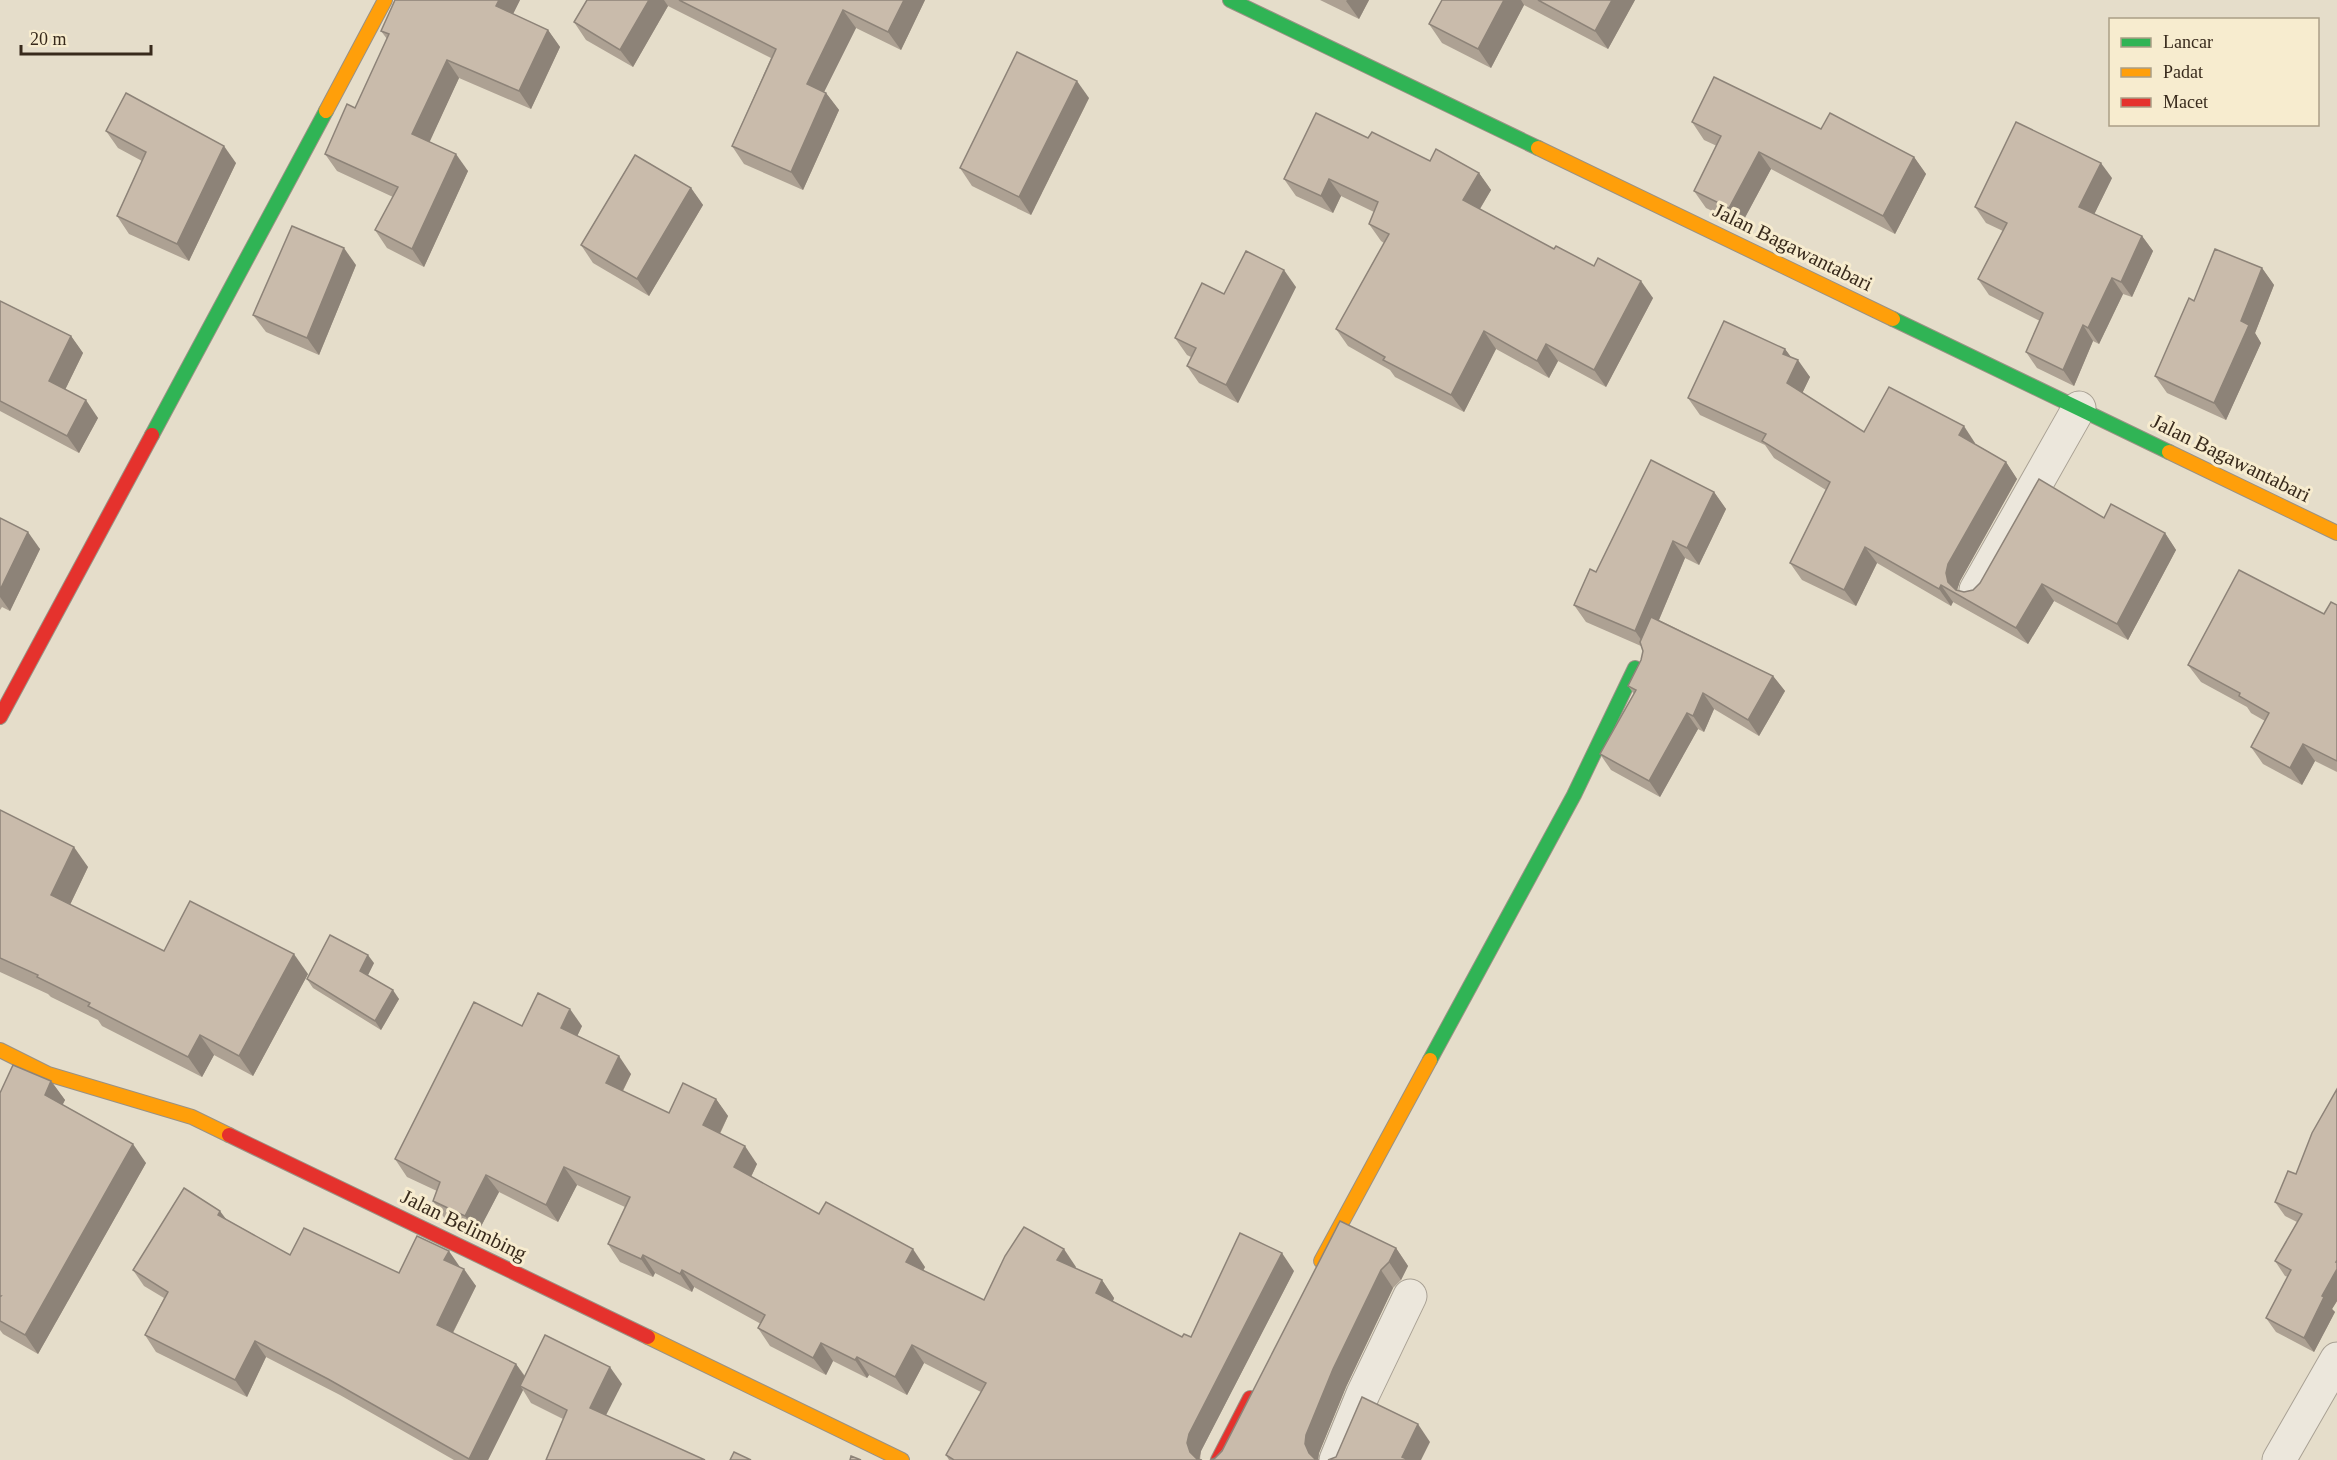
<svg xmlns="http://www.w3.org/2000/svg" width="2337" height="1460" font-family="Georgia,serif">
	<style>
		.lines { fill: none; stroke-linecap: round; stroke-linejoin: round }
		.street-casing { stroke: #a9a194; stroke-width: 35 }
		.fast-casing { stroke: #999184; stroke-width: 16 }
		.slow-casing { stroke: #999184; stroke-width: 16 }
		.jam-casing { stroke: #999184; stroke-width: 16 }
		.street { stroke: #ece7dc; stroke-width: 33 }
		.fast { stroke: #30b455; stroke-width: 14 }
		.slow { stroke: #ff9f0a; stroke-width: 14 }
		.jam { stroke: #e5322d; stroke-width: 14 }
		.wall { fill: #ada193 }
		.shaded-wall { fill: #8d8378 }
		.building { fill: #c9bbab; stroke: #8d8378; stroke-width: 1.5 }
		.labels { text-anchor: middle; dominant-baseline: central; stroke-width: 6; stroke-linejoin: round; paint-order: stroke }
		.street-label { font-size: 21px; fill: #382a1c; stroke: #f7eccf }
	</style>
	<rect width="100%" height="100%" fill="#e5ddca"/>
	<g class="lines">
		<g class="street-casing">
			<g id="street">
				<path d="M1976,590L2079,408"/>
				<path d="M1336,1460L1363,1394L1410,1296"/>
				<path d="M2279,1460L2337,1359"/>
			</g>
		</g>
		<g class="fast-casing">
			<g id="fast">
				<path d="M1230,0L1538,148"/>
				<path d="M1893,319L2169,452"/>
				<path d="M152,435L326,111"/>
				<path d="M1430,1060L1574,795L1635,668"/>
			</g>
		</g>
		<g class="slow-casing">
			<g id="slow">
				<path d="M326,111L385,0"/>
				<path d="M1538,148L1893,319"/>
				<path d="M2169,452L2337,533"/>
				<path d="M0,1050L48,1074L192,1117L229,1135"/>
				<path d="M1321,1261L1430,1060"/>
				<path d="M648,1337L902,1460"/>
			</g>
		</g>
		<g class="jam-casing">
			<g id="jam">
				<path d="M0,717L152,435"/>
				<path d="M229,1135L648,1337"/>
				<path d="M1218,1460L1250,1398"/>
			</g>
		</g>
		<use href="#street" class="street"/>
		<use href="#fast" class="fast"/>
		<use href="#slow" class="slow"/>
		<use href="#jam" class="jam"/>
	</g>
	<g class="wall">
		<path d="M520,0L513,14L548,30L560,47L531,109L459,78L429,142L468,171L424,267L387,248L375,230L393,197L337,171L325,154L355,108L387,39L381,31Z"/>
		<path d="M587,0H925L901,50L856,28L824,92L826,93L839,110L803,190L744,164L732,146L771,58L668,6L633,67L586,40L574,22Z"/>
		<path d="M1320,0H1369L1359,19Z"/>
		<path d="M1442,0H1635L1608,49L1524,5L1491,68L1442,43L1429,24Z"/>
		<path d="M1089,98L1031,215L972,186L960,168Z"/>
		<path d="M1692,122L1821,129L1914,157L1926,174L1895,234L1771,169L1741,225L1706,208L1694,191L1717,146L1704,140Z"/>
		<path d="M106,131L236,163L189,261L129,234L117,216L142,161L118,148Z"/>
		<path d="M1368,138L1430,161L1479,173L1491,190L1480,209L1554,249L1653,298L1606,387L1558,361L1549,378L1496,349L1464,412L1395,377L1390,370L1348,346L1336,329L1384,243L1381,241L1369,224L1374,212L1341,196L1333,213L1296,196L1284,179Z"/>
		<path d="M2112,178L2094,214L2142,236L2153,251L2132,297L2123,294L2099,344L2093,341L2074,386L2037,368L2026,352L2040,321L1989,295L1978,279L2003,231L1986,223L1975,207Z"/>
		<path d="M691,188L703,205L649,296L593,263L581,245Z"/>
		<path d="M356,265L319,355L266,332L253,315Z"/>
		<path d="M2262,268L2274,285L2255,333L2261,343L2226,420L2167,393L2155,376L2194,301Z"/>
		<path d="M1296,287L1238,403L1199,383L1187,366L1191,357L1187,355L1175,338L1224,294Z"/>
		<path d="M0,301L71,336L83,353L65,390L98,418L79,453L0,411Z"/>
		<path d="M1785,349L1791,357L1810,377L1802,393L1864,432L1975,443V444L2006,462L2017,479L1960,581L1957,590L1964,592L1973,590L2104,518L2165,533L2176,550L2128,640L2054,601L2028,644L1953,602L1951,606L1877,563L1856,606L1802,580L1790,563L1826,490L1774,458L1765,445L1700,415L1688,398Z"/>
		<path d="M1714,492L1726,509L1699,565L1685,558L1659,620L1773,676L1785,691L1759,736L1714,709L1704,732L1698,729L1660,797L1611,770L1600,754L1634,694L1628,686L1641,660L1643,651L1641,646L1586,622L1574,605L1596,572Z"/>
		<path d="M0,518L40,549L10,611L2,607L0,610Z"/>
		<path d="M2337,605V772L2315,761L2302,785L2263,764L2251,747L2265,721L2251,713L2247,707L2201,682L2188,665L2324,614Z"/>
		<path d="M0,810L88,867L70,905L164,951L308,974L253,1076L214,1055L202,1077L102,1026L98,1020L51,997L48,994L0,972Z"/>
		<path d="M374,963L368,975L399,999L381,1030L313,988L307,979Z"/>
		<path d="M522,1026H582L577,1036L631,1074L623,1091L669,1113L716,1099L728,1116L720,1134L757,1164L751,1177L819,1214L925,1267L923,1271L984,1300L1076,1267L1075,1268L1102,1280L1114,1298L1113,1301L1182,1337H1191L1294,1271L1201,1451L1200,1460H1202H949L946,1455L981,1392L924,1363L907,1395L869,1375L867,1378L833,1361L826,1375L770,1346L758,1328L761,1324L694,1287L692,1292L655,1273L653,1277L620,1262L608,1244L625,1207L577,1185L558,1222L499,1192L477,1234L445,1219L433,1201L437,1191L407,1177L395,1159Z"/>
		<path d="M51,1081L65,1100L62,1105L146,1163L38,1354L3,1334L0,1330V1093Z"/>
		<path d="M2337,1089V1301L2332,1309L2335,1312L2314,1352L2276,1332L2266,1318L2288,1277L2285,1276L2275,1261L2297,1222L2285,1216L2275,1202L2296,1174Z"/>
		<path d="M227,1220L290,1255L399,1273L460,1267L476,1286L453,1333L516,1364L525,1376L622,1384L563,1419L531,1403L523,1390L488,1460H454L340,1395L266,1357L247,1397L156,1352L145,1335L164,1298L144,1286L133,1270Z"/>
		<path d="M1396,1248L1408,1266L1401,1280L1393,1288L1346,1387L1319,1453L1318,1460L1215,1458Z"/>
	</g>
	<g class="shaded-wall">
		<path d="M499,0H520L508,24L496,6Z"/>
		<path d="M649,0H664L668,6L633,67L620,50Z"/>
		<path d="M904,0H925L901,50L888,32Z"/>
		<path d="M1347,0H1369L1359,19L1346,1Z"/>
		<path d="M1504,0H1521L1524,5L1491,68L1478,49Z"/>
		<path d="M1612,0H1635L1608,49L1595,31Z"/>
		<path d="M843,10L856,28L819,102L807,84Z"/>
		<path d="M548,30L560,47L531,109L519,91Z"/>
		<path d="M447,60L459,78L425,152L412,134Z"/>
		<path d="M1077,81L1089,98L1031,215L1019,197Z"/>
		<path d="M826,93L839,110L803,190L791,172Z"/>
		<path d="M224,146L236,163L189,261L177,244Z"/>
		<path d="M1759,152L1771,169L1741,225L1729,208Z"/>
		<path d="M456,154L468,171L424,267L412,249Z"/>
		<path d="M1914,157L1926,174L1895,234L1883,216Z"/>
		<path d="M2101,163L2112,178L2090,223L2079,207Z"/>
		<path d="M1479,173L1491,190L1475,217L1463,200Z"/>
		<path d="M1329,179L1341,196L1333,213L1321,196Z"/>
		<path d="M691,188L703,205L649,296L637,279Z"/>
		<path d="M2142,236L2153,251L2132,297L2121,282Z"/>
		<path d="M344,248L356,265L319,355L307,338Z"/>
		<path d="M2262,268L2274,285L2255,333L2261,343L2226,420L2214,403L2241,321Z"/>
		<path d="M1284,270L1296,287L1238,403L1226,385Z"/>
		<path d="M2112,278L2123,294L2099,344L2088,328Z"/>
		<path d="M1641,281L1653,298L1606,387L1594,370Z"/>
		<path d="M2083,325L2093,341L2074,386L2063,370Z"/>
		<path d="M1484,331L1496,349L1464,412L1451,395Z"/>
		<path d="M71,336L83,353L61,398L49,381Z"/>
		<path d="M1546,344L1558,361L1549,378L1537,361Z"/>
		<path d="M1785,349L1796,364L1798,360L1810,377L1799,400L1787,383L1783,354Z"/>
		<path d="M86,400L98,418L79,453L67,436Z"/>
		<path d="M1964,426L1975,443L1971,451L1959,435Z"/>
		<path d="M2006,462L2017,479L1960,581L1957,590L1959,595L1948,582L1946,573L1948,564Z"/>
		<path d="M1714,492L1726,509L1699,565L1687,548Z"/>
		<path d="M28,532L40,549L10,611L0,597V590Z"/>
		<path d="M2165,533L2176,550L2128,640L2117,624Z"/>
		<path d="M1673,541L1685,558L1647,648L1635,631Z"/>
		<path d="M1865,547L1877,563L1856,606L1844,590Z"/>
		<path d="M2042,584L2054,601L2028,644L2016,628Z"/>
		<path d="M1941,585L1953,602L1951,606L1939,589Z"/>
		<path d="M1773,676L1785,691L1759,736L1748,720Z"/>
		<path d="M1703,693L1714,709L1704,732L1693,716Z"/>
		<path d="M1687,713L1698,729L1660,797L1649,781Z"/>
		<path d="M2303,744L2315,761L2302,785L2290,768Z"/>
		<path d="M74,847L88,867L65,915L51,895Z"/>
		<path d="M294,954L308,974L253,1076L239,1056Z"/>
		<path d="M368,955L374,963L366,979L360,971Z"/>
		<path d="M393,990L399,999L381,1030L375,1021Z"/>
		<path d="M570,1009L582,1026L573,1045L561,1028Z"/>
		<path d="M200,1035L214,1055L202,1077L188,1057Z"/>
		<path d="M619,1056L631,1074L618,1100L606,1083Z"/>
		<path d="M51,1081L65,1100L58,1114L45,1095Z"/>
		<path d="M716,1099L728,1116L715,1143L703,1125Z"/>
		<path d="M133,1144L146,1163L38,1354L25,1335Z"/>
		<path d="M745,1146L757,1164L747,1185L734,1167Z"/>
		<path d="M564,1167L577,1185L558,1222L546,1205Z"/>
		<path d="M486,1175L499,1192L477,1234L465,1216Z"/>
		<path d="M220,1211L232,1227L218,1215Z"/>
		<path d="M1396,1248L1408,1266L1401,1280L1389,1262Z"/>
		<path d="M913,1249L925,1267L918,1280L906,1262Z"/>
		<path d="M1064,1249L1076,1267L1070,1278L1057,1260Z"/>
		<path d="M449,1251L460,1267L444,1260Z"/>
		<path d="M1282,1253L1294,1271L1201,1451L1199,1460H1195L1190,1452L1187,1443L1189,1434Z"/>
		<path d="M643,1255L655,1273L653,1277L641,1259Z"/>
		<path d="M464,1269L476,1286L448,1342L437,1325Z"/>
		<path d="M2337,1269V1301L2332,1309L2335,1312L2314,1352L2304,1338L2322,1296Z"/>
		<path d="M682,1270L694,1287L692,1292L680,1274Z"/>
		<path d="M1381,1270L1393,1288L1346,1387L1319,1453L1318,1460H1313L1309,1453L1305,1444L1306,1435L1333,1369Z"/>
		<path d="M1102,1280L1114,1298L1109,1311L1096,1293Z"/>
		<path d="M255,1341L266,1357L247,1397L235,1380Z"/>
		<path d="M821,1343L833,1361L826,1375L813,1358Z"/>
		<path d="M912,1345L924,1363L907,1395L895,1377Z"/>
		<path d="M857,1357L869,1375L867,1378L855,1360Z"/>
		<path d="M516,1364L527,1380L520,1386L523,1390L488,1460H470L469,1459Z"/>
		<path d="M610,1367L622,1384L601,1425L590,1408Z"/>
		<path d="M1418,1424L1430,1442L1421,1460H1404L1402,1457Z"/>
	</g>
	<g class="building">
		<path d="M395,0H499L496,6L548,30L519,91L447,60L412,134L456,154L412,249L375,230L398,187L325,154L347,104L355,108L389,34L381,31Z"/>
		<path d="M587,0H649L620,50L574,22Z"/>
		<path d="M679,0H904L888,32L843,10L807,84L826,93L791,172L732,146L776,49Z"/>
		<path d="M1442,0H1504L1478,49L1429,24Z"/>
		<path d="M1538,0H1612L1595,31Z"/>
		<path d="M1017,52L1077,81L1019,197L960,168Z"/>
		<path d="M1714,77L1821,129L1830,113L1914,157L1883,216L1759,152L1729,208L1694,191L1721,136L1692,122Z"/>
		<path d="M126,93L224,146L177,244L117,216L146,152L106,131Z"/>
		<path d="M1316,113L1368,138L1372,132L1430,161L1436,149L1479,173L1463,200L1554,249L1556,246L1594,266L1598,258L1641,281L1594,370L1546,344L1537,361L1484,331L1451,395L1383,360L1385,357L1336,329L1389,234L1369,224L1378,202L1329,179L1321,196L1284,179Z"/>
		<path d="M2016,122L2101,163L2079,207L2142,236L2121,282L2112,278L2088,328L2083,325L2063,370L2026,352L2043,313L1978,279L2007,223L1975,207Z"/>
		<path d="M635,155L691,188L637,279L581,245Z"/>
		<path d="M292,226L344,248L307,338L253,315Z"/>
		<path d="M2215,249L2262,268L2241,321L2249,325L2214,403L2155,376L2189,298L2194,301Z"/>
		<path d="M1246,251L1284,270L1226,385L1187,366L1196,348L1175,338L1202,283L1224,294Z"/>
		<path d="M0,301L71,336L49,381L86,400L67,436L0,401Z"/>
		<path d="M1724,321L1785,349L1783,354L1798,360L1787,383L1864,432L1889,387L1964,426L1959,435L2006,462L1948,564L1946,573L1948,582L1956,590L1964,592L1973,590L1980,583L2039,479L2104,518L2111,504L2165,533L2117,624L2042,584L2016,628L1941,585L1939,589L1865,547L1844,590L1790,563L1830,482L1762,441L1766,434L1688,398Z"/>
		<path d="M1651,460L1714,492L1687,548L1673,541L1635,631L1574,605L1590,569L1596,572Z"/>
		<path d="M0,518L28,532L0,590Z"/>
		<path d="M2239,570L2324,614L2331,602L2337,605V761L2303,744L2290,768L2251,747L2269,713L2239,696L2240,693L2188,665Z"/>
		<path d="M1651,617L1773,676L1748,720L1703,693L1693,716L1687,713L1649,781L1600,754L1636,690L1628,686L1641,660L1643,651L1640,642Z"/>
		<path d="M0,810L74,847L51,895L164,951L190,901L294,954L239,1056L200,1035L188,1057L88,1006L90,1003L37,977L38,975L0,958Z"/>
		<path d="M330,935L368,955L360,971L393,990L375,1021L307,979Z"/>
		<path d="M538,993L570,1009L561,1028L619,1056L606,1083L669,1113L683,1083L716,1099L703,1125L745,1146L734,1167L819,1214L826,1202L913,1249L906,1262L984,1300L1005,1256L1024,1227L1064,1249L1057,1260L1102,1280L1096,1293L1182,1337L1184,1334L1191,1337L1240,1233L1282,1253L1189,1434L1187,1443L1190,1452L1197,1459L1202,1460H954L946,1455L986,1383L912,1345L895,1377L857,1357L855,1360L821,1343L813,1358L758,1328L765,1315L682,1270L680,1274L643,1255L641,1259L608,1244L630,1197L564,1167L546,1205L486,1175L465,1216L433,1201L440,1182L395,1159L474,1002L522,1026Z"/>
		<path d="M13,1065L51,1081L45,1095L133,1144L25,1335L0,1321V1297L1,1296H0V1093Z"/>
		<path d="M2337,1089V1260L2336,1262H2337V1269L2322,1296L2324,1297L2304,1338L2266,1318L2291,1270L2275,1261L2302,1214L2275,1202L2288,1171L2296,1174L2312,1133Z"/>
		<path d="M184,1188L220,1211L218,1215L290,1255L304,1228L399,1273L417,1236L449,1251L444,1260L464,1269L437,1325L516,1364L469,1459L328,1379L255,1341L235,1380L145,1335L168,1292L133,1270Z"/>
		<path d="M1340,1221L1396,1248L1389,1262L1381,1270L1333,1369L1306,1435L1305,1444L1309,1453L1316,1460H1319H1210L1215,1458L1222,1451Z"/>
		<path d="M545,1335L610,1367L590,1408L705,1460H546L567,1410L520,1386Z"/>
		<path d="M1362,1397L1418,1424L1402,1457L1409,1460H1328L1336,1457Z"/>
		<path d="M734,1452L751,1460H730Z"/>
		<path d="M851,1456L861,1460H850Z"/>
	</g>
	<g class="labels">
		<g class="street-label">
			<text transform="translate(1793 247) rotate(26)">Jalan Bagawantabari</text>
			<text transform="translate(2231 458) rotate(26)">Jalan Bagawantabari</text>
			<text transform="translate(464 1225) rotate(26)">Jalan Belimbing</text>
		</g>
	</g>
	<rect x="2109" y="18" width="210" height="108" fill="#f7eccf" stroke="#ab9e87" stroke-width="1.5"/>
	<rect x="2121" y="38" width="30" height="9" fill="#30b455" stroke="#ab9e87" stroke-width="1.5"/>
	<text x="2163" y="48" font-size="18" fill="#382a1c">Lancar</text>
	<rect x="2121" y="68" width="30" height="9" fill="#ff9f0a" stroke="#ab9e87" stroke-width="1.5"/>
	<text x="2163" y="78" font-size="18" fill="#382a1c">Padat</text>
	<rect x="2121" y="98" width="30" height="9" fill="#e5322d" stroke="#ab9e87" stroke-width="1.5"/>
	<text x="2163" y="108" font-size="18" fill="#382a1c">Macet</text>
	<path d="M21 45v9h130v-9" fill="none" stroke="#382a1c" stroke-width="3"/>
	<text x="30" y="45" font-size="18" fill="#382a1c" stroke="#f7eccf" stroke-width="4.5" paint-order="stroke">20 m</text>
</svg>
